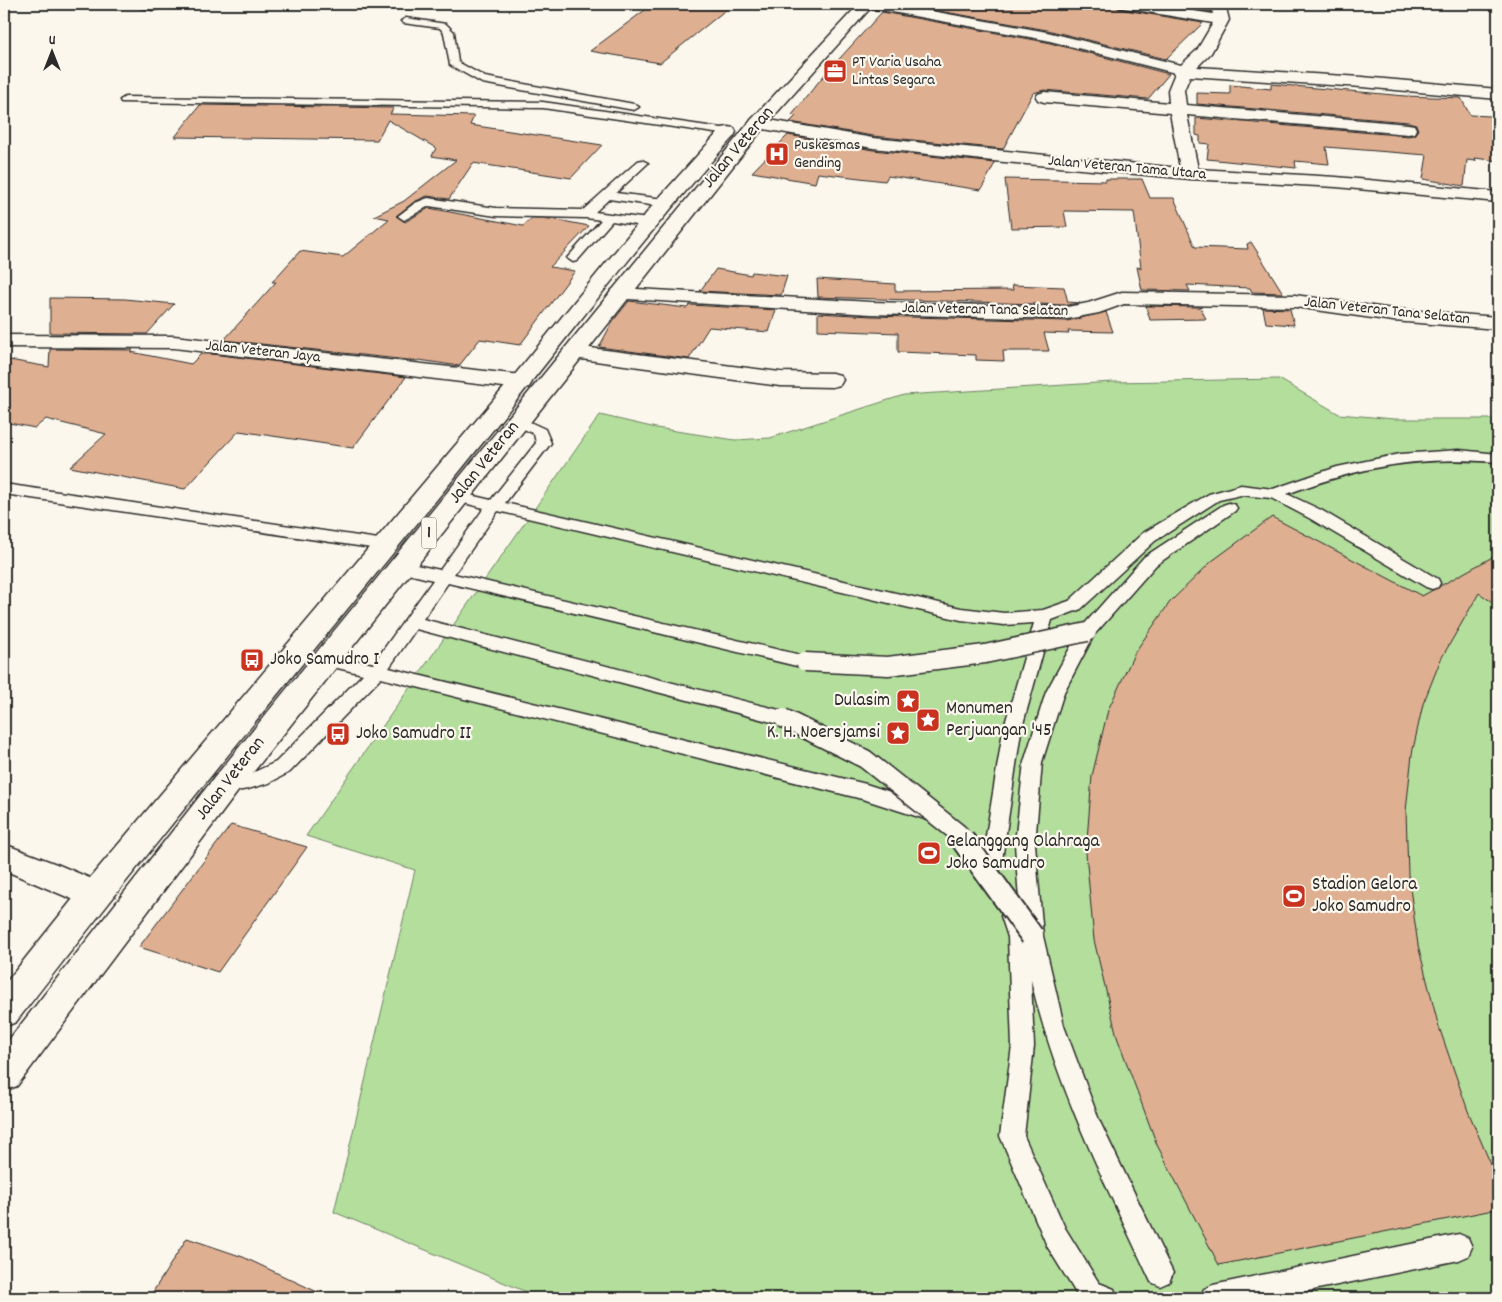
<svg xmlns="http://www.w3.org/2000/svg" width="1502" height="1302" font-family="Dekko,sans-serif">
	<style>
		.green { fill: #b3de9c; stroke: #6f8464 }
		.building { fill: #dfaf91; stroke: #2b2b2b }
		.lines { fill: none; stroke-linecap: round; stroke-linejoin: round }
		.lane-casing { stroke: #2b2b2b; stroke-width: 3 }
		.street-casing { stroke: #2b2b2b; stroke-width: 3 }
		.highway-casing { stroke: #2b2b2b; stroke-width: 3 }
		.lane { fill: #fbf7ec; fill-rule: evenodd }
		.street { fill: #fbf7ec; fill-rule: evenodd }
		.highway { fill: #fbf7ec; fill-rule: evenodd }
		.lane-bridge-far1-casing { stroke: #2b2b2b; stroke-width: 21; stroke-linecap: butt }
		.lane-bridge-casing { stroke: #2b2b2b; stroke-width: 26; stroke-linecap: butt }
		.lane-bridge-far1 { stroke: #fbf7ec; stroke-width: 18 }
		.lane-bridge { stroke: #fbf7ec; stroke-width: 22 }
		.labels { text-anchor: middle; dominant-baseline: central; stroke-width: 4.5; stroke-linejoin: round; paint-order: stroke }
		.far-poi-label { font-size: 16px; fill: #2b2b2b; stroke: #fbf7ec; text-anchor: start }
		.far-street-label { font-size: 16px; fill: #2b2b2b; stroke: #fbf7ec }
		.shield { fill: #fbf7ec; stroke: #696865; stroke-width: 1 }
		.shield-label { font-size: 18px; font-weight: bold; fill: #2b2b2b }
		.street-label { font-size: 19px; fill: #2b2b2b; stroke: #fbf7ec }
		.poi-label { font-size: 19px; fill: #2b2b2b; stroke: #fbf7ec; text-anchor: start }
	</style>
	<rect width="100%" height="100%" fill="#fbf7ec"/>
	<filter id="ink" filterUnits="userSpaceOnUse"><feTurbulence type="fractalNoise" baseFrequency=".02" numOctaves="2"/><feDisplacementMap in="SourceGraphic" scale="10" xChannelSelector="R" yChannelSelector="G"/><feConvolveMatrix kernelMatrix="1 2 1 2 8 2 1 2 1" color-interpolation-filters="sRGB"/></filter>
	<g filter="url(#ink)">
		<path class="green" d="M1279,379L1339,414L1394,419H1498V1298H541L334,1212L415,870L306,836L600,415L656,428L735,440L770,438L904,395L1113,382Z"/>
		<g class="building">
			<path d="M653,4H733L660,63L590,51Z"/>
			<path d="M926,4H1053L1085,10L1092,4H1115L1119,9L1203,23L1166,59L1047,30L922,8Z"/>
			<path d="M1160,4H1209L1211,12Z"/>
			<path d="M882,12L1046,42L1169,74L1148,99L1044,90L1033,93L1003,149L873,136L790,122L796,116L792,115L820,80Z"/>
			<path d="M1271,84L1405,96L1461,98L1470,115L1490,116L1498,127V161L1475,158L1476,161L1467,160L1464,186L1423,179L1427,155L1326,147L1329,164L1295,161L1296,168L1207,159L1209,144L1200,143V136L1196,135V118L1408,136L1414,135L1418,130L1416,124L1408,122L1197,104V93L1230,94V85L1271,89Z"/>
			<path d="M200,105L394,108L390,114L474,116L470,125L602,145L571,178L473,163L449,199L427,196L414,202L396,216L405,222L429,208L523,226L531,219H552L589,226L550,267L575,271L520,345L480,339L459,366L419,360L417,361L224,340L276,282H272L300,251L343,257L389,219L374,216L404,201L456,160L432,156L436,148L388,120L377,140L175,137Z"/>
			<path d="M788,135L873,150L995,163L981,190L888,176L885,181L818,173L815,183L752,172Z"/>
			<path d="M1005,179L1106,181V179H1142L1150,198H1174L1195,247L1248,249L1247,244L1251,242L1283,293L1252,292L1250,288L1187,285L1190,291L1142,290L1137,267L1141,268L1134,212L1064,211L1067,227L1011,228Z"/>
			<path d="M716,269L751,275L752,272L787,276L781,295L700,291Z"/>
			<path d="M817,279L895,284V291L1013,290L1012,285L1064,287L1068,302L1080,303L1067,305L818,297Z"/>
			<path d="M50,298L125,299L174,304L147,334L50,333Z"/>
			<path d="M629,301L687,308L690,305L776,310L769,332L709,327L689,359L599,347L613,321Z"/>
			<path d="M1146,306L1200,307L1206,319L1150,320Z"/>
			<path d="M1263,308L1290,309L1294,325L1266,323Z"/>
			<path d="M1106,312L1113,332L1068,331L1069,334L1044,333L1049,351H1003L1004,361L976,360V355L898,352V333L818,330V313L871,316L1067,321Z"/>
			<path d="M50,349L133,350L131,352L191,364L201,354H211L406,377L353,448L239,431L185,489L70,467L106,434L46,419L35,428L4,422V359L49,367Z"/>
			<path d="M1272,517L1422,596L1498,554V606L1479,593L1441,659L1423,704L1412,754L1406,811L1408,874L1418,945L1438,1024L1468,1111L1498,1181V1209L1219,1265L1157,1145L1117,1037L1094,940L1086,853L1092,776L1108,710L1135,652L1170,602L1212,561Z"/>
			<path d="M231,825L307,847L218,972L139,947Z"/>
			<path d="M187,1238L243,1257L330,1298H149Z"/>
		</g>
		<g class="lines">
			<g class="lane-casing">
				<g id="lane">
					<path d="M406,18L446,24L454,32L458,62L485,77L634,104L639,107L634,110L482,83L450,65L444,33L440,28L403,23L401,21Z"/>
					<path d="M125,97L543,102L728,129L733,132L728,135L543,108L121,102L120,100Z"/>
					<path d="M642,160L648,163L646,165L616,193L664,199L670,203L664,207L609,199L595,212L648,219L654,223L648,227L612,221L577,261L573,262L567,258L601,220L586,218L496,216L429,206L404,220L398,216L415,203L428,198L496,208L583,210L638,161Z"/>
					<path d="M519,417L545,429L551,443L505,503L961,608L1004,613L1043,610L1069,601L1143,533L1209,494L1241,485L1273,489L1337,467L1400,454L1459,450L1498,454V462C1416,456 1364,466 1287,494L1321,510L1438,579L1440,583L1438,587L1432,589L1426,587L1309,518L1271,498L1241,495L1219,500L1155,541L1081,609L1052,620L1021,731L1001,867L998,873L991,875L984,873L981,867L1003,731L1034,623L1004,625L961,620L498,511L454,574L805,656L811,658L814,662L811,666L805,668L448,583L423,619L783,711L789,713L792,718L789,723L783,725L416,629L389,668L866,784L936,807L942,815L939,821L932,823L922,818L866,800L381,678L290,772L269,783L248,789L225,793L218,791L215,786L218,781L252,773L276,762L363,674L320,664L317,660L320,656L326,654L373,664L433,580L396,571L394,567L396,563L402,562L440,570L484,508L452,500L449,497L452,494L457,492L491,500L536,443L534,434L514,424L512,421L514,418Z"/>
					<path d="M4,484L385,540L391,541L393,545L391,549L385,550L4,494Z"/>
					<path d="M1229,503L1235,505L1237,508L1235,511L1156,565L1094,635L1064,692L1042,762L1035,844L1043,936L1064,1026L1099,1120L1173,1273L1169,1282L1160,1286L1151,1282C1105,1183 1056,1087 1031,980L1034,1046L1024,1136L1065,1228L1099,1283L1114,1289L1118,1298H1079L1047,1246L1000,1136L1012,1046L1008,937L1001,916L1004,910L1011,907L1018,910L1020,913L1015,844L1024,762L1046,692L1081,628L1144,557L1223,505Z"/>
					<path d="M1459,1234L1468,1238L1472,1247L1468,1256L1459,1260L1274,1298H1200L1204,1289L1213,1285Z"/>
				</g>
			</g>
			<g class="street-casing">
				<g id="street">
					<path d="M136,4H159L160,6L158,9L153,10L138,7Z"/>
					<path d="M863,4H892L1047,32L1181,65L1197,50L1213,23L1124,8L1119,7L1117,4H1149L1213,14L1211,4H1225L1229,20L1211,53L1197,67L1362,77L1498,89V99L1362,87L1190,76L1184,90L1186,105L1408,124L1414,125L1416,129L1414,133L1408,134L1187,115L1198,169L1336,177L1498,192V202L1336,187L1190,179L993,161L873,148L752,127L750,123L752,119L758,118L873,138L1180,168L1170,113L1044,102L1038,100L1036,97L1038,94L1044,92L1169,103L1168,90L1175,73L1046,40L870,8L865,7Z"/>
					<path d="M619,288L871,302L1067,307L1088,303L1122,292L1295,295L1393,309L1498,317V329L1393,321L1295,307L1124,304L1099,313L1067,319L871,314L612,298L609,294L612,290Z"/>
					<path d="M4,335L174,336L521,375L529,377L532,382L529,387L521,389L174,348L4,347Z"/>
					<path d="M574,346L780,372L832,373L840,375L843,380L840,385L832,387L780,386L566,357L563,352L566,347Z"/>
					<path d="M4,844L59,865L106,885L111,895L106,905L95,909L4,870Z"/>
				</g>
			</g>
			<g class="highway-casing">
				<g id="highway">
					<path d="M859,4H874L764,127L582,357L236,794L17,1086L4,1091V1046L214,778L752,119Z"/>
					<path d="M728,127L734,128L736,132L734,136C636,245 548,363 455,477C308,658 158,837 16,1022L4,1027V985L84,885L513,377L658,199L722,128Z"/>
				</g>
			</g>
			<use href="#lane" class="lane"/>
			<use href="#street" class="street"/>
			<use href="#highway" class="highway"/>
			<g class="lane-bridge-far1-casing">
				<g id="lane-bridge-far1">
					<path d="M805,662L888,666L985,654L1087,632"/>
					<path d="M783,718L865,759L958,833L963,840"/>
				</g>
			</g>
			<g class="lane-bridge-casing">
				<path id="lane-bridge" d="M962,839L1032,936"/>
			</g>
			<use href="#lane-bridge-far1" class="lane-bridge-far1"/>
			<use href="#lane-bridge" class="lane-bridge"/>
		</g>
	</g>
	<defs>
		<g id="office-square" transform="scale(1.25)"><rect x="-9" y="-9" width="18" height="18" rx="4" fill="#c8321e" stroke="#fbf7ec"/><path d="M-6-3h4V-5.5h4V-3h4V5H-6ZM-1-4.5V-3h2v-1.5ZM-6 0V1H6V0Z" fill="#fff"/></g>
		<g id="hospital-square" transform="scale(1.25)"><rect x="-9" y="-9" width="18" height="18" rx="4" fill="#c8321e" stroke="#fbf7ec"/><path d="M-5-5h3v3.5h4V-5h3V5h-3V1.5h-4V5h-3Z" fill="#fff"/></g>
		<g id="bus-square" transform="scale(1.25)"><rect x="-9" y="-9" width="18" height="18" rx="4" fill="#c8321e" stroke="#fbf7ec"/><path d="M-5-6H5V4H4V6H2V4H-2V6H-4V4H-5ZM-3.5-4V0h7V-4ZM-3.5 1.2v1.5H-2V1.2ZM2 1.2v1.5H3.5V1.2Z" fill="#fff"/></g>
		<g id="sight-square" transform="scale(1.25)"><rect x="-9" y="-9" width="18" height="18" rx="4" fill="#c8321e" stroke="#fbf7ec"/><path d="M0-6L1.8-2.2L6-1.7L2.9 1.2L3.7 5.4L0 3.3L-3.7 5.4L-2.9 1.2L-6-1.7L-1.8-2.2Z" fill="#fff"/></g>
		<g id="stadium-square" transform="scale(1.25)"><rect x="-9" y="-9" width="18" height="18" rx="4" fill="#c8321e" stroke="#fbf7ec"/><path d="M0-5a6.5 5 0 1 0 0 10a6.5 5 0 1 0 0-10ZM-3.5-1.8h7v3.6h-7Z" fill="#fff"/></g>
	</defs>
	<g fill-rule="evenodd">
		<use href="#office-square" x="835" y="71"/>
		<use href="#hospital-square" x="777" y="154"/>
		<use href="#bus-square" x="252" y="660"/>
		<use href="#sight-square" x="908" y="701"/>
		<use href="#sight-square" x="928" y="720"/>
		<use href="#sight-square" x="898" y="733"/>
		<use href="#bus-square" x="338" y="734"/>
		<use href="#stadium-square" x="929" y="853"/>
		<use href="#stadium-square" x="1294" y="896"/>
	</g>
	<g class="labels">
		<g class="far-poi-label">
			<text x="852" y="62">PT Varia Usaha<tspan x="852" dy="18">Lintas Segara</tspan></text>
			<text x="794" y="145">Puskesmas<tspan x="794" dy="18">Gending</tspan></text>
		</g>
		<g class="far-street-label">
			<text transform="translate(1127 168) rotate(5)">Jalan Veteran Tama Utara</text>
			<text transform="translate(985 310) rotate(1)">Jalan Veteran Tana Selatan</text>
			<text transform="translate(1387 311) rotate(6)">Jalan Veteran Tana Selatan</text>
			<text transform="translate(263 352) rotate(6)">Jalan Veteran Jaya</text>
		</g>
		<rect class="shield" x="421.5" y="517.5" width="15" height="31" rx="4"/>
		<g class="shield-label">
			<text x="429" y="533">1</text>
		</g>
		<g class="street-label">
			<text transform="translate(739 148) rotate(-50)">Jalan Veteran</text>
			<text transform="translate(485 463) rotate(-51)">Jalan Veteran</text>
			<text transform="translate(231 779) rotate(-52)">Jalan Veteran</text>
		</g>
		<g class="poi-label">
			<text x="270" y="660">Joko Samudro I</text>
			<text x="890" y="701" text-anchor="end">Dulasim</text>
			<text x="946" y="709">Monumen<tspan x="946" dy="22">Perjuangan '45</tspan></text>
			<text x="880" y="733" text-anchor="end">K. H. Noersjamsi</text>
			<text x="356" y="734">Joko Samudro II</text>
			<text x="946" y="842">Gelanggang Olahraga<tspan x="946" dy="22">Joko Samudro</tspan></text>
			<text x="1312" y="885">Stadion Gelora<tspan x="1312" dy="22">Joko Samudro</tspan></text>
		</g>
	</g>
	<rect width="1502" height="1302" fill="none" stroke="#fbf7ec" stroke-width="20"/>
	<rect x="10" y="10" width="1482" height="1282" fill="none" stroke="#2b2b2b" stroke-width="2" filter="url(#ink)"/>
	<g transform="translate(52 52)" stroke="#fbf7ec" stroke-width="4" paint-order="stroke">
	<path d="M0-4L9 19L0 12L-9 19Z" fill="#2b2b2b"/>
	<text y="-8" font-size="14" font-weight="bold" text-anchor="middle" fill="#2b2b2b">U</text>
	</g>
</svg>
